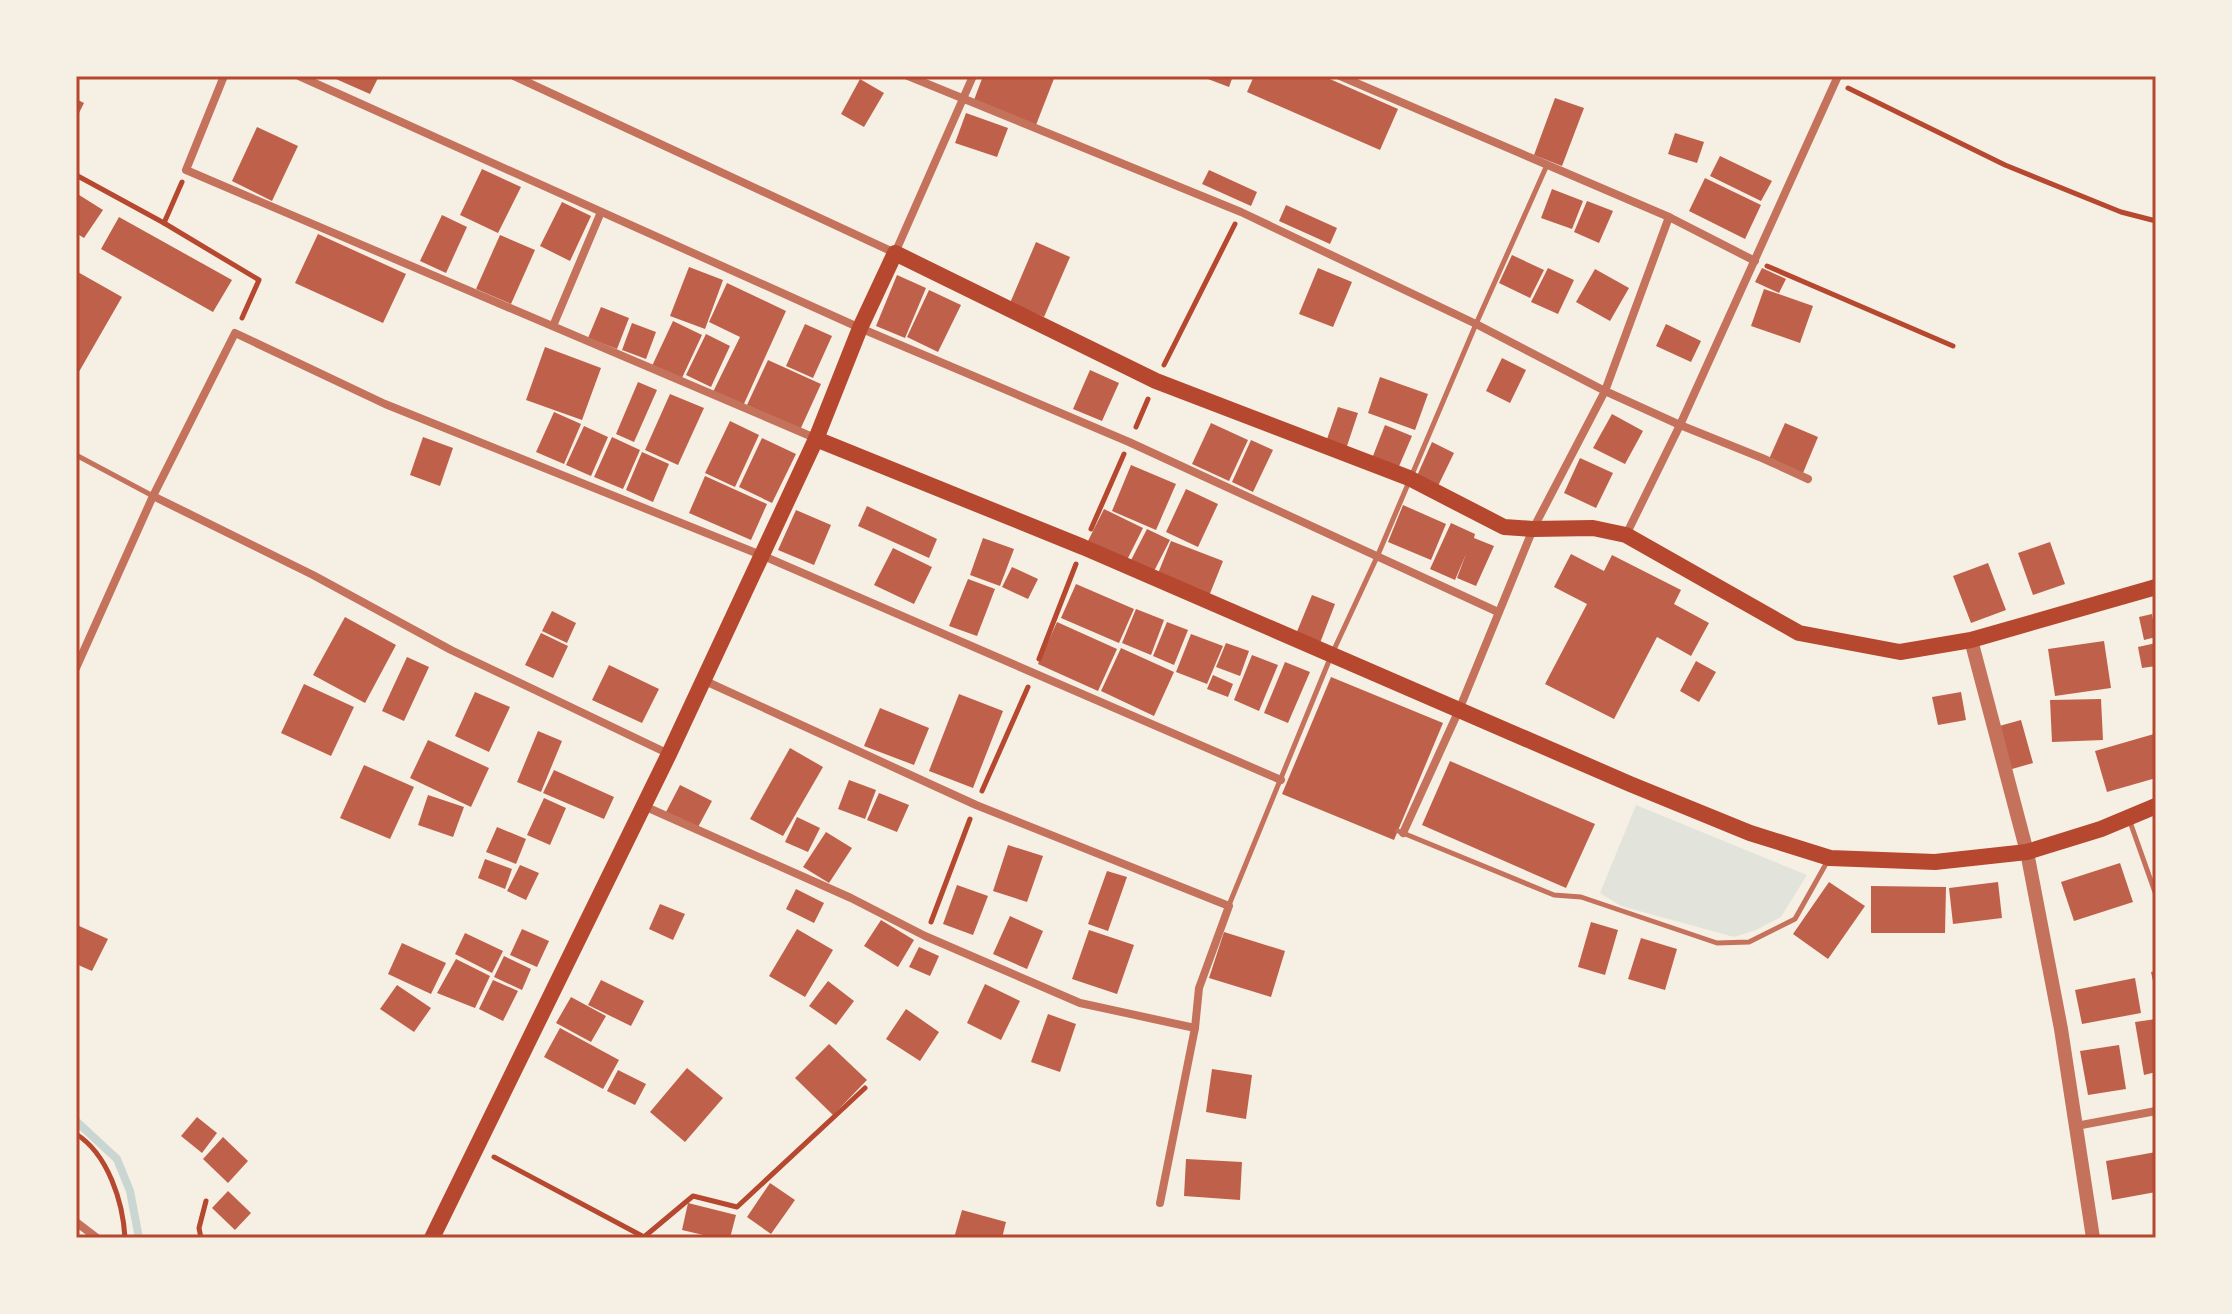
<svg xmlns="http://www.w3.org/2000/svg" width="2232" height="1314" font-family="'Alegreya Sans',sans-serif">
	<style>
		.green { fill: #e2e4dc }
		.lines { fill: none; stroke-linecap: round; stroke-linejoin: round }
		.stream { stroke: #c9d6d2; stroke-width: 8 }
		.building { fill: #bf614a }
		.path { stroke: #b5482f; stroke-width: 5 }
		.service { stroke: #c5725c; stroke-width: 5 }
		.minor { stroke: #c5725c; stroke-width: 8 }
		.tertiary { stroke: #c5725c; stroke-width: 14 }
		.secondary { stroke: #b5482f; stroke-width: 16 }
		.neatline { fill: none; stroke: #b5482f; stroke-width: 3 }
	</style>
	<rect width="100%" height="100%" fill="#f6efe4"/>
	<path class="green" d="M1636,805L1807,875L1781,917L1756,930L1734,937L1621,906L1600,893Z"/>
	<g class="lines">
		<path class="stream" d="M76,1121L117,1159L130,1191L139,1238"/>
	</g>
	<g class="building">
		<path d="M329,76H379L370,94Z"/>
		<path d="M983,76H1055L1036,125L974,100Z"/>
		<path d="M1200,76H1233L1229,87Z"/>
		<path d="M1254,76H1323L1398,109L1380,150L1247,92Z"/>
		<path d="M860,79L884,93L864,127L841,114Z"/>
		<path d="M1555,98L1584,108L1562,166L1534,155Z"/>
		<path d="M76,99L84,103L76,119Z"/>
		<path d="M966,113L1008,128L997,157L955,143Z"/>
		<path d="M257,127L298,146L272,201L232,181Z"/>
		<path d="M1675,133L1704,142L1697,163L1668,154Z"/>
		<path d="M1720,156L1772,181L1761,201L1710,176Z"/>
		<path d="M482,169L521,187L498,233L460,215Z"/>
		<path d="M1209,170L1257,192L1251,206L1202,184Z"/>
		<path d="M1705,178L1761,205L1745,239L1689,211Z"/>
		<path d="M1552,189L1583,201L1572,229L1541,218Z"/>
		<path d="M76,193L103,210L84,238L76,233Z"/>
		<path d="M1587,201L1613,211L1599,243L1574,232Z"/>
		<path d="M562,202L591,216L570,261L540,246Z"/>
		<path d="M1286,205L1337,228L1330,244L1279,221Z"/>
		<path d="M442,215L467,227L446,273L420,261Z"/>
		<path d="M119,217L232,280L213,312L101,249Z"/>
		<path d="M318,234L406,274L383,323L295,283Z"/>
		<path d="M500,235L535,250L511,304L476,289Z"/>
		<path d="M1036,242L1070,257L1044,317L1010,303Z"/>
		<path d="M1512,255L1544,270L1530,298L1499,283Z"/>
		<path d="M689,267L723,280L705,329L670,316Z"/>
		<path d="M1318,268L1352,282L1333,327L1299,314Z"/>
		<path d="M1548,268L1574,280L1558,314L1531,302Z"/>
		<path d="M1762,268L1786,279L1779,293L1755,282Z"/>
		<path d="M1595,269L1629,288L1610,321L1576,302Z"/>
		<path d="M76,271L122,297L76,377Z"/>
		<path d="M897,275L926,288L905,338L876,326Z"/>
		<path d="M727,283L786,311L743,406L713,392L740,337L709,322Z"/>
		<path d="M1764,289L1813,306L1800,343L1751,326Z"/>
		<path d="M929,290L961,305L938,352L907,337Z"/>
		<path d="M601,307L629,318L617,349L588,338Z"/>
		<path d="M673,321L702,335L681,380L652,366Z"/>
		<path d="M632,323L656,332L646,359L622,350Z"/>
		<path d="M805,324L832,336L813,378L786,366Z"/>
		<path d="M1666,324L1701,341L1691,362L1656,346Z"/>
		<path d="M706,334L730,346L711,387L686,375Z"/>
		<path d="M545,347L601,368L582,420L526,400Z"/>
		<path d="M1502,358L1526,370L1510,403L1486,391Z"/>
		<path d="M768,360L821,384L800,430L747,405Z"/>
		<path d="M1090,370L1119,383L1102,421L1073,409Z"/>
		<path d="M1380,377L1428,394L1415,430L1368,413Z"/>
		<path d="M638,382L657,390L634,442L616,434Z"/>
		<path d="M670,394L704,408L678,465L645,450Z"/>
		<path d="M1338,407L1358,413L1346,449L1326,442Z"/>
		<path d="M554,412L581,424L564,464L536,452Z"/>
		<path d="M1612,414L1643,431L1625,464L1593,448Z"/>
		<path d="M730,421L759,435L735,487L705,473Z"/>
		<path d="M1211,423L1248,440L1229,481L1192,464Z"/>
		<path d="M1785,423L1818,437L1803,473L1769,459Z"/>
		<path d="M1385,425L1412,436L1397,471L1371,461Z"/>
		<path d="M584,426L608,437L591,476L566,465Z"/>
		<path d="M423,437L453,448L440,486L410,475Z"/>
		<path d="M612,437L640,450L623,489L594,477Z"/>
		<path d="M762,438L796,454L772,503L739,487Z"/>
		<path d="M1251,440L1273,450L1253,492L1232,482Z"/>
		<path d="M1432,442L1454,453L1437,488L1416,478Z"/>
		<path d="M642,452L669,464L653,502L626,490Z"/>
		<path d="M1580,458L1613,473L1596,508L1564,493Z"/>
		<path d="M1131,465L1176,484L1156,530L1112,511Z"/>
		<path d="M705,476L767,504L751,540L689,513Z"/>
		<path d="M1186,489L1218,504L1198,547L1166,532Z"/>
		<path d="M1403,505L1446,524L1431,560L1388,542Z"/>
		<path d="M867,506L937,539L929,558L858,526Z"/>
		<path d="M1104,509L1143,528L1125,564L1086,545Z"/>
		<path d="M796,510L831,525L814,565L778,550Z"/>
		<path d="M1451,523L1475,534L1474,538L1494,546L1476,586L1457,578L1466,554L1455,580L1430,569Z"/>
		<path d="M1147,529L1170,540L1152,575L1129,564Z"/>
		<path d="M983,538L1014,549L1000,586L970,575Z"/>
		<path d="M1171,541L1223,561L1209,596L1157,576Z"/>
		<path d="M2050,542L2065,584L2033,595L2018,553Z"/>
		<path d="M893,548L932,567L914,604L874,585Z"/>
		<path d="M1571,554L1604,571L1612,555L1681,590L1674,604L1709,623L1691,656L1657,637L1614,719L1545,684L1587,604L1554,587Z"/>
		<path d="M1988,563L2006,610L1971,623L1953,576Z"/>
		<path d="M1012,567L1038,579L1028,599L1002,587Z"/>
		<path d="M968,579L995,589L977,636L949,626Z"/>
		<path d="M1076,584L1134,609L1119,643L1061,618Z"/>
		<path d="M1312,595L1335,604L1320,643L1296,634Z"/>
		<path d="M1136,609L1164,620L1151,655L1122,643Z"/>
		<path d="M552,611L576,623L567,643L542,631Z"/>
		<path d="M2152,614L2156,637L2144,640L2139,617Z"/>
		<path d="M345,617L396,645L365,703L313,675Z"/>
		<path d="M1057,622L1117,649L1098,691L1038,664Z"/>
		<path d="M1167,622L1188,630L1174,665L1153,656Z"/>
		<path d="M541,633L568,646L553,678L525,665Z"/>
		<path d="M1191,634L1223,646L1207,684L1176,672Z"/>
		<path d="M2104,641L2111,688L2055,696L2048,649Z"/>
		<path d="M1226,643L1249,651L1240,676L1216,667Z"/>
		<path d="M2156,643V666L2142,668L2138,647Z"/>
		<path d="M1121,648L1174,672L1154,716L1101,691Z"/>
		<path d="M1252,655L1278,665L1259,711L1234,700Z"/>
		<path d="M407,657L429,667L404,721L382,711Z"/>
		<path d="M1696,661L1716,672L1699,702L1680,691Z"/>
		<path d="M1285,662L1310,672L1288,723L1264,713Z"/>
		<path d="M609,665L659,689L642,723L592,700Z"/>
		<path d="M1213,675L1233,684L1228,697L1207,689Z"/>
		<path d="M1331,677L1443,723L1394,840L1282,794Z"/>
		<path d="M304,684L354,707L331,756L281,733Z"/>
		<path d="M475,692L510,707L489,752L455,736Z"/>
		<path d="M1961,692L1966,720L1938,725L1932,697Z"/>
		<path d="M959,694L1003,711L973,788L929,771Z"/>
		<path d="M2101,699L2103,740L2052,742L2050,700Z"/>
		<path d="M880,708L929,728L914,765L864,746Z"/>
		<path d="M2021,720L2033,763L2005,771L1992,728Z"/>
		<path d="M538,731L562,741L541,792L517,782Z"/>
		<path d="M2154,734L2156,778L2107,792L2095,751Z"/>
		<path d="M428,740L489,768L471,807L410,778Z"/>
		<path d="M790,748L823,767L783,836L750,819Z"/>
		<path d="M1450,761L1595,824L1566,888L1422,825Z"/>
		<path d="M364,765L414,787L390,839L340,818Z"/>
		<path d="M554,770L614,797L604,819L543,793Z"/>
		<path d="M849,780L876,790L865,819L838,809Z"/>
		<path d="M680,785L712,801L697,829L666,812Z"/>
		<path d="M879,793L909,805L897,832L867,820Z"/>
		<path d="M428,795L464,807L453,837L418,825Z"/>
		<path d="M544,798L566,808L550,845L527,835Z"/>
		<path d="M797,817L820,828L808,852L785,842Z"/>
		<path d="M497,827L526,839L516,864L486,852Z"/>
		<path d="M826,832L852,848L829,883L803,867Z"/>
		<path d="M1008,845L1043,856L1027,902L993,891Z"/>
		<path d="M485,859L512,869L505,889L478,878Z"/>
		<path d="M2120,863L2133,902L2074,921L2061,882Z"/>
		<path d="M520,865L539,873L526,900L507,891Z"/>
		<path d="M1107,871L1127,877L1108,931L1088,924Z"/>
		<path d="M1829,882L1865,906L1828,959L1793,934Z"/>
		<path d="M1998,882L2002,918L1953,924L1949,888Z"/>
		<path d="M957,885L988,896L973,935L943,924Z"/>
		<path d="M1871,886L1946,887L1945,933H1871Z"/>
		<path d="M796,889L824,903L814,923L786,909Z"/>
		<path d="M660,904L685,914L673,940L649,929Z"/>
		<path d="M1010,916L1043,931L1027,969L993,954Z"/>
		<path d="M881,920L914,940L898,967L864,946Z"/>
		<path d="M1591,922L1618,930L1605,975L1578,967Z"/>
		<path d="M77,925L108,939L92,971L76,964Z"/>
		<path d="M522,929L549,941L537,967L510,955Z"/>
		<path d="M797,929L833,950L805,997L769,976Z"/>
		<path d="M1089,930L1134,945L1117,994L1072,979Z"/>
		<path d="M1224,932L1285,951L1271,997L1209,978Z"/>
		<path d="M465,933L503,951L492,973L455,954Z"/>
		<path d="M1641,938L1677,949L1665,990L1628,979Z"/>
		<path d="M402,943L446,963L431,994L388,974Z"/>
		<path d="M919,947L939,956L930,976L909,967Z"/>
		<path d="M504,956L531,969L522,990L494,977Z"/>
		<path d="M456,959L490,976L475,1008L437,993Z"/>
		<path d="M2156,971V990H2155L2151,972Z"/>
		<path d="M2135,978L2141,1013L2082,1024L2075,990Z"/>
		<path d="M493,980L518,991L503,1021L479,1009Z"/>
		<path d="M601,980L644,1001L631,1026L588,1005Z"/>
		<path d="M828,981L854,1001L836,1025L809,1006Z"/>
		<path d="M985,984L1020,1001L1001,1040L967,1023Z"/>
		<path d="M397,985L431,1008L414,1032L380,1009Z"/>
		<path d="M571,997L606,1016L591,1042L556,1023Z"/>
		<path d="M906,1009L939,1032L920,1061L886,1039Z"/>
		<path d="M1048,1014L1076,1024L1060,1072L1031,1062Z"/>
		<path d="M2156,1019V1072L2144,1075L2135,1022Z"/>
		<path d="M560,1028L619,1060L603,1089L544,1057Z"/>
		<path d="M829,1044L867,1080L833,1115L795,1078Z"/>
		<path d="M2119,1045L2126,1089L2088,1095L2080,1051Z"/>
		<path d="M687,1068L723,1098L685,1142L650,1112Z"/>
		<path d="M1212,1069L1252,1075L1246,1119L1206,1112Z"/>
		<path d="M618,1070L646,1084L635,1105L607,1091Z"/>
		<path d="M197,1117L217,1133L202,1153L181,1136Z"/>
		<path d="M223,1137L248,1161L228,1183L203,1159Z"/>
		<path d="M2156,1152V1192L2112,1200L2106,1161Z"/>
		<path d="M1186,1159L1242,1162L1240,1200L1184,1196Z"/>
		<path d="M770,1183L795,1200L771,1234L747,1217Z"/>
		<path d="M228,1191L251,1213L235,1230L212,1208Z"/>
		<path d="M688,1203L736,1215L730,1238H716L682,1230Z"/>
		<path d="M962,1210L1006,1222L1002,1238H954Z"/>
	</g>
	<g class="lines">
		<g class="path">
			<path d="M1848,88L2005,165L2121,212L2156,221"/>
			<path d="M76,175L164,223L259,280L242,318"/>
			<path d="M164,223L182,182"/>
			<path d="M1767,266L1953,346"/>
			<path d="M1164,365L1235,224"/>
			<path d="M1136,427L1148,399"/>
			<path d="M1091,529L1124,454"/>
			<path d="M1039,659L1076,564"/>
			<path d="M982,791L1028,687"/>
			<path d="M931,922L970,819"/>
			<path d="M76,1134C108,1154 123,1202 125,1238"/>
			<path d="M494,1157L644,1237L693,1196L737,1207L865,1088"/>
			<path d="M201,1238L199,1228L206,1201"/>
		</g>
		<g class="service">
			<path d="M76,455L153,496"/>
			<path d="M2129,819L2156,895"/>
			<path d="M1398,831L1554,895L1581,897L1717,943L1749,942L1795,919L1827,862"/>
			<path d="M1229,905L1331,656L1377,557L1476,324L1547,165"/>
		</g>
		<g class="minor">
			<path d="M224,76L186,170L815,438"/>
			<path d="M299,76L860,328L1129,442L1498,612"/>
			<path d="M514,76L895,253L973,76"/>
			<path d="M908,76L1241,212L1476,324L1605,391L1680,425L1762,458L1808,479"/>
			<path d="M1340,76L1669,217L1755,261"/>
			<path d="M553,326L601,212"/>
			<path d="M153,496L313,575L451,650L669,754"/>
			<path d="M1626,535L1680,425L1838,76"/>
			<path d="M76,668L153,496L235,333L385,404L761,555L1281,780"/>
			<path d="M703,680L976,805L1229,906L1199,988L1195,1028L1160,1203"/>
			<path d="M644,806L851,898L925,936L1080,1003L1195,1028"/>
			<path d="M1403,833L1459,710L1533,529L1605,391L1669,217"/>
			<path d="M2076,1126L2156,1111"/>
			<path d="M76,1222L97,1238"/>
		</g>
		<path class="tertiary" d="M1971,640L2027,852L2061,1029L2093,1238"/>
		<g class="secondary">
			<path d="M816,439L1083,547L1630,784L1750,833L1830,858L1935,862L2027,852L2101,829L2156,806"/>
			<path d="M432,1238L669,754L816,439L860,328L895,253L1156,381L1409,478L1504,527L1533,529L1593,528L1626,535L1799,633L1900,652L1971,640L2156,587"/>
		</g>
	</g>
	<rect width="2232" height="1314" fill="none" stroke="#f6efe4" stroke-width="156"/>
	<rect x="78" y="78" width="2076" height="1158" class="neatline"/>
</svg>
